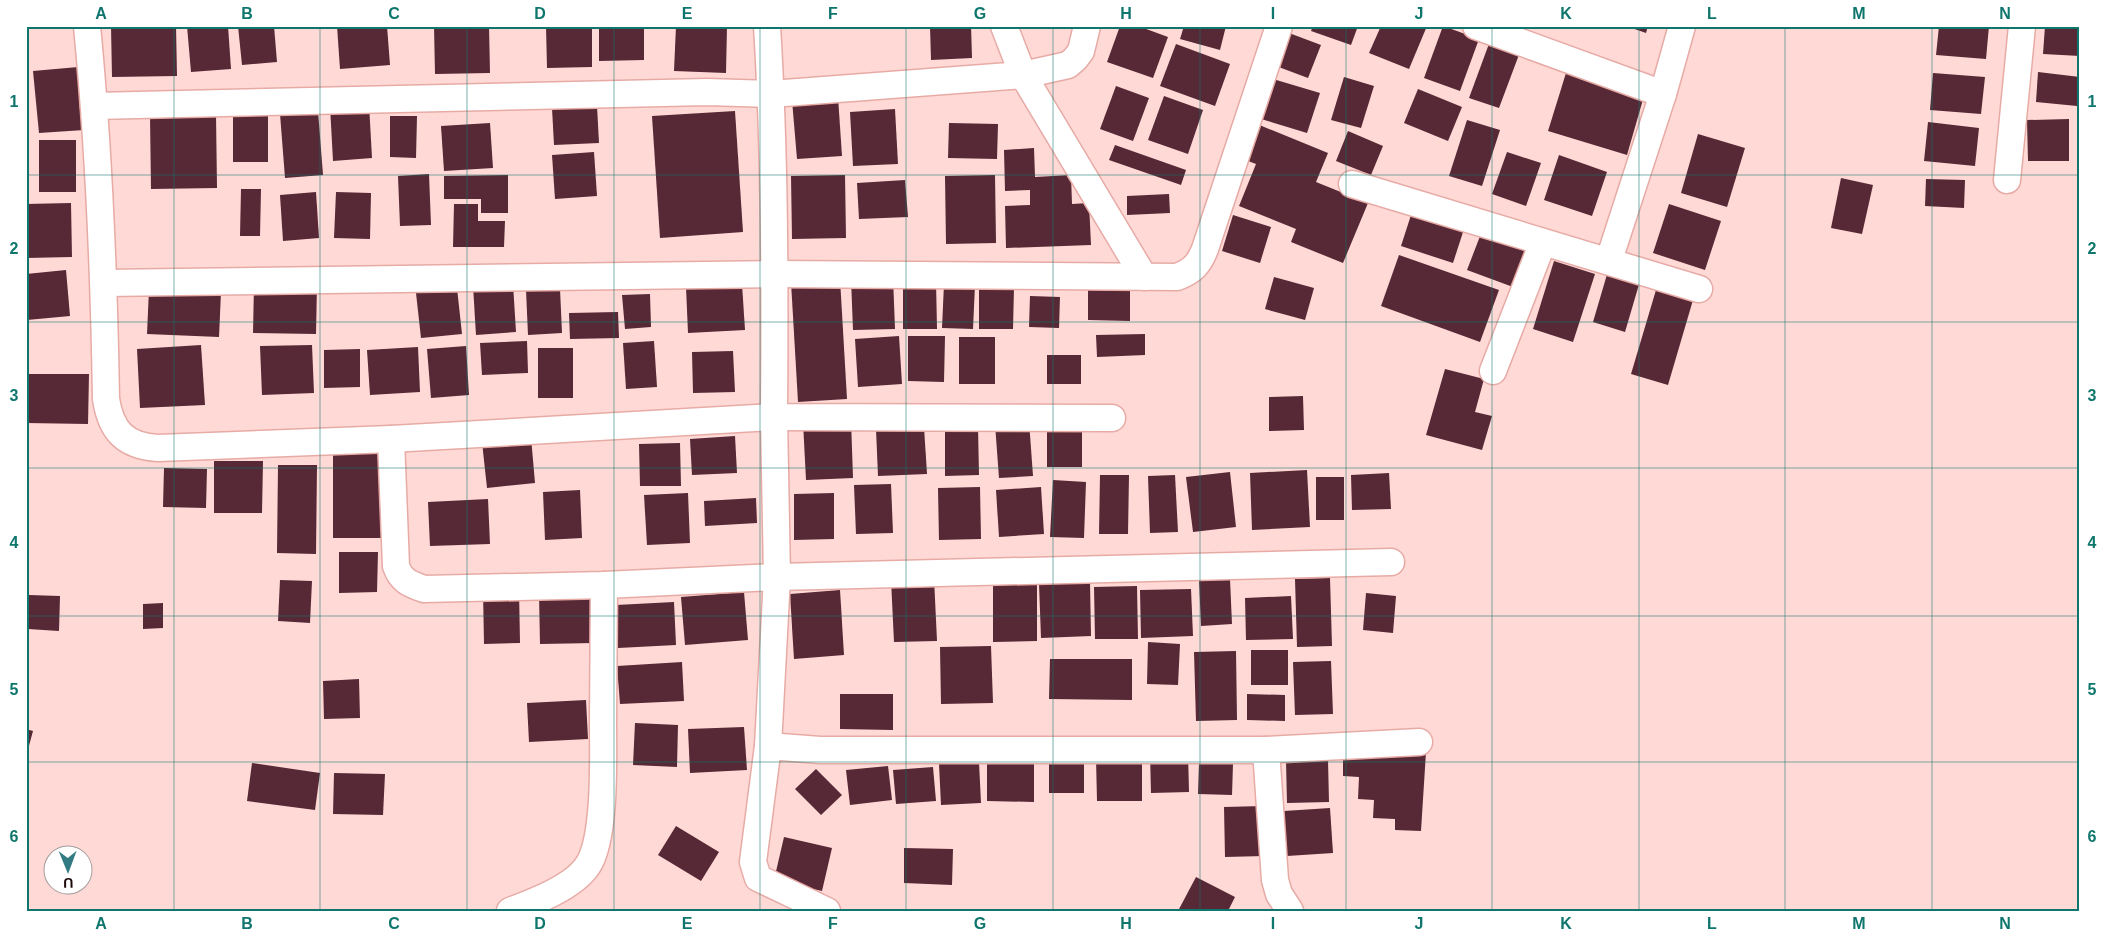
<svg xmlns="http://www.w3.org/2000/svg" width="2106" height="937" font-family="Helvetica,sans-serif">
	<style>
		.building { fill: #572835 }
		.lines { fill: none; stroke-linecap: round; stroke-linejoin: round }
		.street-casing { stroke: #e7aba6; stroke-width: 29 }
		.street { stroke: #fff; stroke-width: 26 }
		.grid { fill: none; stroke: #0f766e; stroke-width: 1; stroke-opacity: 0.55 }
		.neatline { fill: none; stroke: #0f766e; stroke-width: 2 }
		.grid-label { font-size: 16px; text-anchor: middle; font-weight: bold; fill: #0f766e }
	</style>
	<rect width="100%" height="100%" fill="#ffd9d6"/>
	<g class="building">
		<path d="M111,26H176L177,76L112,77Z"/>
		<path d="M187,26H228L231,69L191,72Z"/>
		<path d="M238,26H274L277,62L242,65Z"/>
		<path d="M337,26H387L390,65L340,69Z"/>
		<path d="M434,26H489L490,73L435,74Z"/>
		<path d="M546,26H592V67L547,68Z"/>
		<path d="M599,26H644V60L599,61Z"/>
		<path d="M676,26H727L726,73L674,71Z"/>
		<path d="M930,26H971L972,58L931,60Z"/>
		<path d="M1120,26H1138L1168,37L1153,78L1107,62Z"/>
		<path d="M1184,26H1226L1220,50L1180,39Z"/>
		<path d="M1313,26H1358L1351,45L1311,31Z"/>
		<path d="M1381,26H1427L1409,69L1369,53Z"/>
		<path d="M1443,26L1479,39L1460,91L1424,78Z"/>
		<path d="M1626,26H1648L1646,33Z"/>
		<path d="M1939,26H1989L1986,59L1936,55Z"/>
		<path d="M2045,26H2080V56L2043,54Z"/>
		<path d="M1289,33L1321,45L1308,78L1276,66Z"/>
		<path d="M1490,41L1520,52L1499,108L1469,98Z"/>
		<path d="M1176,44L1230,64L1215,106L1160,86Z"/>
		<path d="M78,67L84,130L39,133L33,71Z"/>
		<path d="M2038,72L2080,77L2077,106L2036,102Z"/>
		<path d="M1566,73L1644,96L1627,155L1548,131Z"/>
		<path d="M1933,73L1985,77L1981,114L1930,110Z"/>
		<path d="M1344,77L1374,86L1361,128L1331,120Z"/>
		<path d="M1273,79L1320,93L1307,133L1261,119Z"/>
		<path d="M1116,86L1149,98L1133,141L1100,129Z"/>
		<path d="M1418,89L1462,107L1448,141L1404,123Z"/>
		<path d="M1164,96L1203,110L1188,154L1148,140Z"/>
		<path d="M838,97L842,156L797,159L792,100Z"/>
		<path d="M369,104L372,158L333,161L330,106Z"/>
		<rect x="233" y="106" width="35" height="56"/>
		<path d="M597,106L599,143L554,145L552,108Z"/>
		<path d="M895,109L898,164L853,166L850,112Z"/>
		<path d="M318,111L323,175L285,178L280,114Z"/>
		<path d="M735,111L743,232L660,238L652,116Z"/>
		<path d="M216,115L217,188L151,189L150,116Z"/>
		<path d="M390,116H417L416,158L390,157Z"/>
		<path d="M2069,119V161H2028L2027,120Z"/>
		<path d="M1467,120L1500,130L1482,186L1449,176Z"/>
		<path d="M1928,122L1979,128L1975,166L1924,161Z"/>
		<path d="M490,123L493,168L444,171L441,126Z"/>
		<path d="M949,123L998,124L997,159L948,158Z"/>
		<path d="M1257,124L1328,153L1316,182L1368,203L1343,263L1291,242L1296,229L1239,206L1256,164L1243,159Z"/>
		<path d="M1348,131L1383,146L1371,175L1336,161Z"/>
		<path d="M1698,134L1745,148L1727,207L1681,193Z"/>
		<rect x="39" y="140" width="37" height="52"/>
		<path d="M1115,145L1186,170L1181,185L1109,160Z"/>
		<path d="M1034,148L1035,177L1071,175L1072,204L1089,203L1091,245L1006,248L1005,206L1030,205V190L1005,191L1004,150Z"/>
		<path d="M594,152L597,196L555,199L552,155Z"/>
		<path d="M1507,152L1541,163L1526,206L1492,194Z"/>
		<path d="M1559,155L1607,172L1592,216L1544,200Z"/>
		<path d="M429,174L431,225L400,226L398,176Z"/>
		<path d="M508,175V213H481V199H444V176Z"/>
		<path d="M845,175L846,238L792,239L791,176Z"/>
		<path d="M995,175L996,243L946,244L945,176Z"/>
		<path d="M1841,178L1873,185L1862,234L1831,228Z"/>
		<path d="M1926,179L1965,180L1964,208L1925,206Z"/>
		<path d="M905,180L908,217L859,219L857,183Z"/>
		<path d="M241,189H261L260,236H240Z"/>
		<path d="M316,192L319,238L283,241L280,195Z"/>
		<path d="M336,192L371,193L370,239L334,238Z"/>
		<path d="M1169,194L1170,213L1127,215V196Z"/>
		<path d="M71,203L72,257L26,258V204Z"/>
		<path d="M454,204H478V221H505L504,247H453Z"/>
		<path d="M1669,204L1721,221L1705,270L1653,253Z"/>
		<path d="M1412,212L1464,229L1453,263L1401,246Z"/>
		<path d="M1233,215L1271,227L1260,263L1222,251Z"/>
		<path d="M1482,231L1528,248L1513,287L1467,270Z"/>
		<path d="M1399,255L1499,290L1480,342L1381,306Z"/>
		<path d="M1554,261L1595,274L1573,342L1533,329Z"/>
		<path d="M66,270L70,316L27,320L26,274Z"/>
		<path d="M1608,271L1640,281L1625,332L1593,322Z"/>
		<path d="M893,277L895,329L853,330L851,279Z"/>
		<path d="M1274,277L1314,288L1305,320L1265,309Z"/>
		<path d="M456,279L462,334L421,338L415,284Z"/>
		<path d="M840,279L847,399L798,402L791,282Z"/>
		<path d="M903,281H936L937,329H903Z"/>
		<path d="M254,284L317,285L316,334L253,333Z"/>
		<path d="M513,284L516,332L476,335L473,286Z"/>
		<path d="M742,284L745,330L688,333L686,287Z"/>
		<path d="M944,284L975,285L973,329L942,328Z"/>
		<path d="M979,287H1014L1013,329H979Z"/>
		<path d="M149,289L221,292L219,337L147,334Z"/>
		<path d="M560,289L562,333L528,335L526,290Z"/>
		<path d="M1088,290L1130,291V321L1088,320Z"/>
		<path d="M1656,290L1693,300L1668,385L1631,374Z"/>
		<path d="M650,294L651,327L625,329L622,295Z"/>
		<path d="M1030,296L1060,297L1059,328L1029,327Z"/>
		<path d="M618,312L619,338L570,339L569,313Z"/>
		<path d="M1145,334V355L1097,357L1096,335Z"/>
		<path d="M899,336L902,384L858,387L855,339Z"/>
		<path d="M908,336H945L944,382L908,381Z"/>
		<rect x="959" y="337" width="36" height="47"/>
		<path d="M527,341L528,373L482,375L480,343Z"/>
		<path d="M654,341L657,387L626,389L623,343Z"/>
		<path d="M201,345L205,405L140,408L137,349Z"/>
		<path d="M312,345L314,393L262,395L260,346Z"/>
		<path d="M466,346L469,395L431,398L427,349Z"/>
		<path d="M418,347L420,392L370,395L367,350Z"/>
		<rect x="538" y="348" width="35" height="50"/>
		<path d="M360,349V387L324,388V350Z"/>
		<path d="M733,351L735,392L693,393L692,352Z"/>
		<rect x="1047" y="355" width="34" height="29"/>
		<path d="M1445,369L1484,379L1475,412L1492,416L1482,450L1426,435Z"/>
		<path d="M26,374H89L88,424L26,423Z"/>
		<path d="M1303,396L1304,430L1269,431V397Z"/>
		<path d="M851,420L853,478L806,480L803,422Z"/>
		<path d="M1029,421L1033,476L999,478L995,424Z"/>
		<path d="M924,427L927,474L878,476L876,429Z"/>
		<path d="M978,427L979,475L945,476V428Z"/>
		<rect x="1047" y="428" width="35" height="39"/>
		<path d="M735,436L737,473L692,475L690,439Z"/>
		<path d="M531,437L535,483L487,488L482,442Z"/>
		<path d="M680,443L681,486H640L639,444Z"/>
		<path d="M333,444L382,445V538H333Z"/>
		<path d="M214,461H263L262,513H214Z"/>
		<path d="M278,465H317L316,554L277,553Z"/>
		<path d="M164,468L207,469L206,508L163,507Z"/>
		<path d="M1307,470L1310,527L1252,530L1250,473Z"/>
		<path d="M1230,472L1236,527L1193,532L1186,477Z"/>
		<path d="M1389,473L1391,509L1352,510L1351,475Z"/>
		<path d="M1100,475H1129L1128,534H1099Z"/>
		<path d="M1175,475L1178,532L1150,533L1148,476Z"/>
		<rect x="1316" y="477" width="28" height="43"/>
		<path d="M1053,480L1086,482L1084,538L1050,537Z"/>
		<path d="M891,484L893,533L856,534L854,485Z"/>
		<path d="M980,487L981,539L939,540L938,488Z"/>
		<path d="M1041,487L1044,534L999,537L996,490Z"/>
		<path d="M580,490L582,538L545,540L543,492Z"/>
		<path d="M688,493L690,543L647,545L644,495Z"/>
		<path d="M834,493V539L794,540V494Z"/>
		<path d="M756,498L757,523L705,526L704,501Z"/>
		<path d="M488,499L490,544L430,546L428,502Z"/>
		<path d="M339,552H378L377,592L339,593Z"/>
		<path d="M934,578L937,641L894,642L891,580Z"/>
		<path d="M1330,578L1332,646L1297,647L1295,579Z"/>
		<path d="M1230,579L1232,624L1201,626L1199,580Z"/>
		<path d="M280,580L312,581L310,623L278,621Z"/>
		<path d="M1090,582L1091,636L1041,638L1039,584Z"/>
		<path d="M993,584H1037V641L993,642Z"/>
		<path d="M1137,586L1138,639H1095L1094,587Z"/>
		<path d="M519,589L520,643L484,644L483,590Z"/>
		<path d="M1191,589L1193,636L1141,638L1140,590Z"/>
		<path d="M840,590L844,655L794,659L790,594Z"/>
		<path d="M744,592L748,640L685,645L681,597Z"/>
		<path d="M594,593L595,643L540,644L539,594Z"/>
		<path d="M1366,593L1396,596L1393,633L1363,630Z"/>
		<path d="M29,595L60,596L59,631L28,629Z"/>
		<path d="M1291,596L1293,639L1246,640L1245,598Z"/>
		<path d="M674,602L676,645L618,648L616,605Z"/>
		<path d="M163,603V628L143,629V604Z"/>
		<path d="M1148,642L1180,644L1178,685L1147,684Z"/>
		<path d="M991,646L993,703L941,704L940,647Z"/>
		<rect x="1251" y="650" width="37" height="35"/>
		<path d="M1236,651L1237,720L1196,721L1194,652Z"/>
		<path d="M1050,659H1132V700L1049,699Z"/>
		<path d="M1331,661L1333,714L1295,715L1293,662Z"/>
		<path d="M682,662L684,701L620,704L617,666Z"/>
		<path d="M359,679L360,718L324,719L323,681Z"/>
		<path d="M840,694H893V730L840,729Z"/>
		<path d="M1247,694L1285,695V721L1247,720Z"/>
		<path d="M586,700L588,739L529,742L527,703Z"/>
		<path d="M635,723L678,725L677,767L633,765Z"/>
		<path d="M744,727L747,770L690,773L688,729Z"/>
		<path d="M26,729L33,731L27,753H26Z"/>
		<path d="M1397,751L1426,752L1421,831L1395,830V819L1373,818L1374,800L1358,799L1359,777L1343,776V754L1397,757Z"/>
		<path d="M1188,752L1189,792L1151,793L1150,753Z"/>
		<path d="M1142,757V801H1097L1096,758Z"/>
		<path d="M1084,759V793H1049V760Z"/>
		<path d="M1328,760L1329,802L1287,803L1286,761Z"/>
		<path d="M979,762L981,803L941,805L939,764Z"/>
		<path d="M1199,762L1233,763L1232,795L1198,794Z"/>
		<path d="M252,763L320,773L315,810L247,801Z"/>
		<path d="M987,763L1034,764V802L987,801Z"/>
		<path d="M888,766L892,800L850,805L846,770Z"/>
		<path d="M933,767L936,801L896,804L893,770Z"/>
		<path d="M816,769L842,795L821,815L795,789Z"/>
		<path d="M334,773L385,774L383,815L333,814Z"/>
		<path d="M1263,806L1264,856L1225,857L1224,807Z"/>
		<path d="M1330,808L1333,853L1287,856L1284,811Z"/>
		<path d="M676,826L719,852L701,881L658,855Z"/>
		<path d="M784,837L832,848L822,891L774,880Z"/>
		<path d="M904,848L953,849L952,885L904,883Z"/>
		<path d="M1196,877L1235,897L1228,911H1178Z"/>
	</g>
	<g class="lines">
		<g class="street-casing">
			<g id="street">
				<path d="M87,26C99,150 104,274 106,399C111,431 125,446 158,448L391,439L774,417L777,577L1391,562"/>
				<path d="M767,26C775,156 775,286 774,417L1112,418"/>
				<path d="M1004,26L1023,75L1144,277"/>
				<path d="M1476,26L1663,94"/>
				<path d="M94,106L707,92L771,94L1023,75L1068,65L1075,59L1081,51L1087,26"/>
				<path d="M2007,180L2022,26"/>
				<path d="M1352,184L1699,289"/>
				<path d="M1609,260L1663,94L1682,26"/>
				<path d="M104,283L775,274L1177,277C1193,271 1199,264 1205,249L1279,26"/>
				<path d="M1493,371L1543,242"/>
				<path d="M391,439L396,566C401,581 410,584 424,589L604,585L777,577L768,746L820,750H1266L1419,742"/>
				<path d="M768,746L753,862L758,878L827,911"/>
				<path d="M1266,750L1275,880L1279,894L1290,911"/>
				<path d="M510,911C534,902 574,887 588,865C606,838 603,756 603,722C603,677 604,631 604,585"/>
			</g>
		</g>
		<use href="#street" class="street"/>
	</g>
	<path class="grid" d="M174,26V911M320,26V911M467,26V911M614,26V911M760,26V911M906,26V911M1053,26V911M1200,26V911M1346,26V911M1492,26V911M1639,26V911M1785,26V911M1932,26V911M26,175H2080M26,322H2080M26,468H2080M26,616H2080M26,762H2080"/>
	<rect width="2106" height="937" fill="none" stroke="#ffffff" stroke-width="55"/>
	<g transform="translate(68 870) rotate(179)"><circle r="24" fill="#ffffff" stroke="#a59d9c"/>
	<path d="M0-4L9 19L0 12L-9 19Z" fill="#327b82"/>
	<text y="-8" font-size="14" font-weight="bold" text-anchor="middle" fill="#1d0908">U</text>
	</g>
	<rect x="28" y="28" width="2050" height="882" class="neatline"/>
	<g class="grid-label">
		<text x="101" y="19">A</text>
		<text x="247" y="19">B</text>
		<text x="394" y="19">C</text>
		<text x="540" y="19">D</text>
		<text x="687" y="19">E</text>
		<text x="833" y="19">F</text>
		<text x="980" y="19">G</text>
		<text x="1126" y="19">H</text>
		<text x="1273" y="19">I</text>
		<text x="1419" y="19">J</text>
		<text x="1566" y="19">K</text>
		<text x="1712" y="19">L</text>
		<text x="1859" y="19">M</text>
		<text x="2005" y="19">N</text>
		<text x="14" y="107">1</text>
		<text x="2092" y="107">1</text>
		<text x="14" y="254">2</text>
		<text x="2092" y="254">2</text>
		<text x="14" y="401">3</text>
		<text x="2092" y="401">3</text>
		<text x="14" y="548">4</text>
		<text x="2092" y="548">4</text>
		<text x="14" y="695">5</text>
		<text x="2092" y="695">5</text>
		<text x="14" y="842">6</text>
		<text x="2092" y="842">6</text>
		<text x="101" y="929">A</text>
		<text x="247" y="929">B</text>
		<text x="394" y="929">C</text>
		<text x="540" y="929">D</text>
		<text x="687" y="929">E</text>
		<text x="833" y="929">F</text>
		<text x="980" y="929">G</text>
		<text x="1126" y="929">H</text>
		<text x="1273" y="929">I</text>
		<text x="1419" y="929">J</text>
		<text x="1566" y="929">K</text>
		<text x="1712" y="929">L</text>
		<text x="1859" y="929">M</text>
		<text x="2005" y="929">N</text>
	</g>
</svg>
